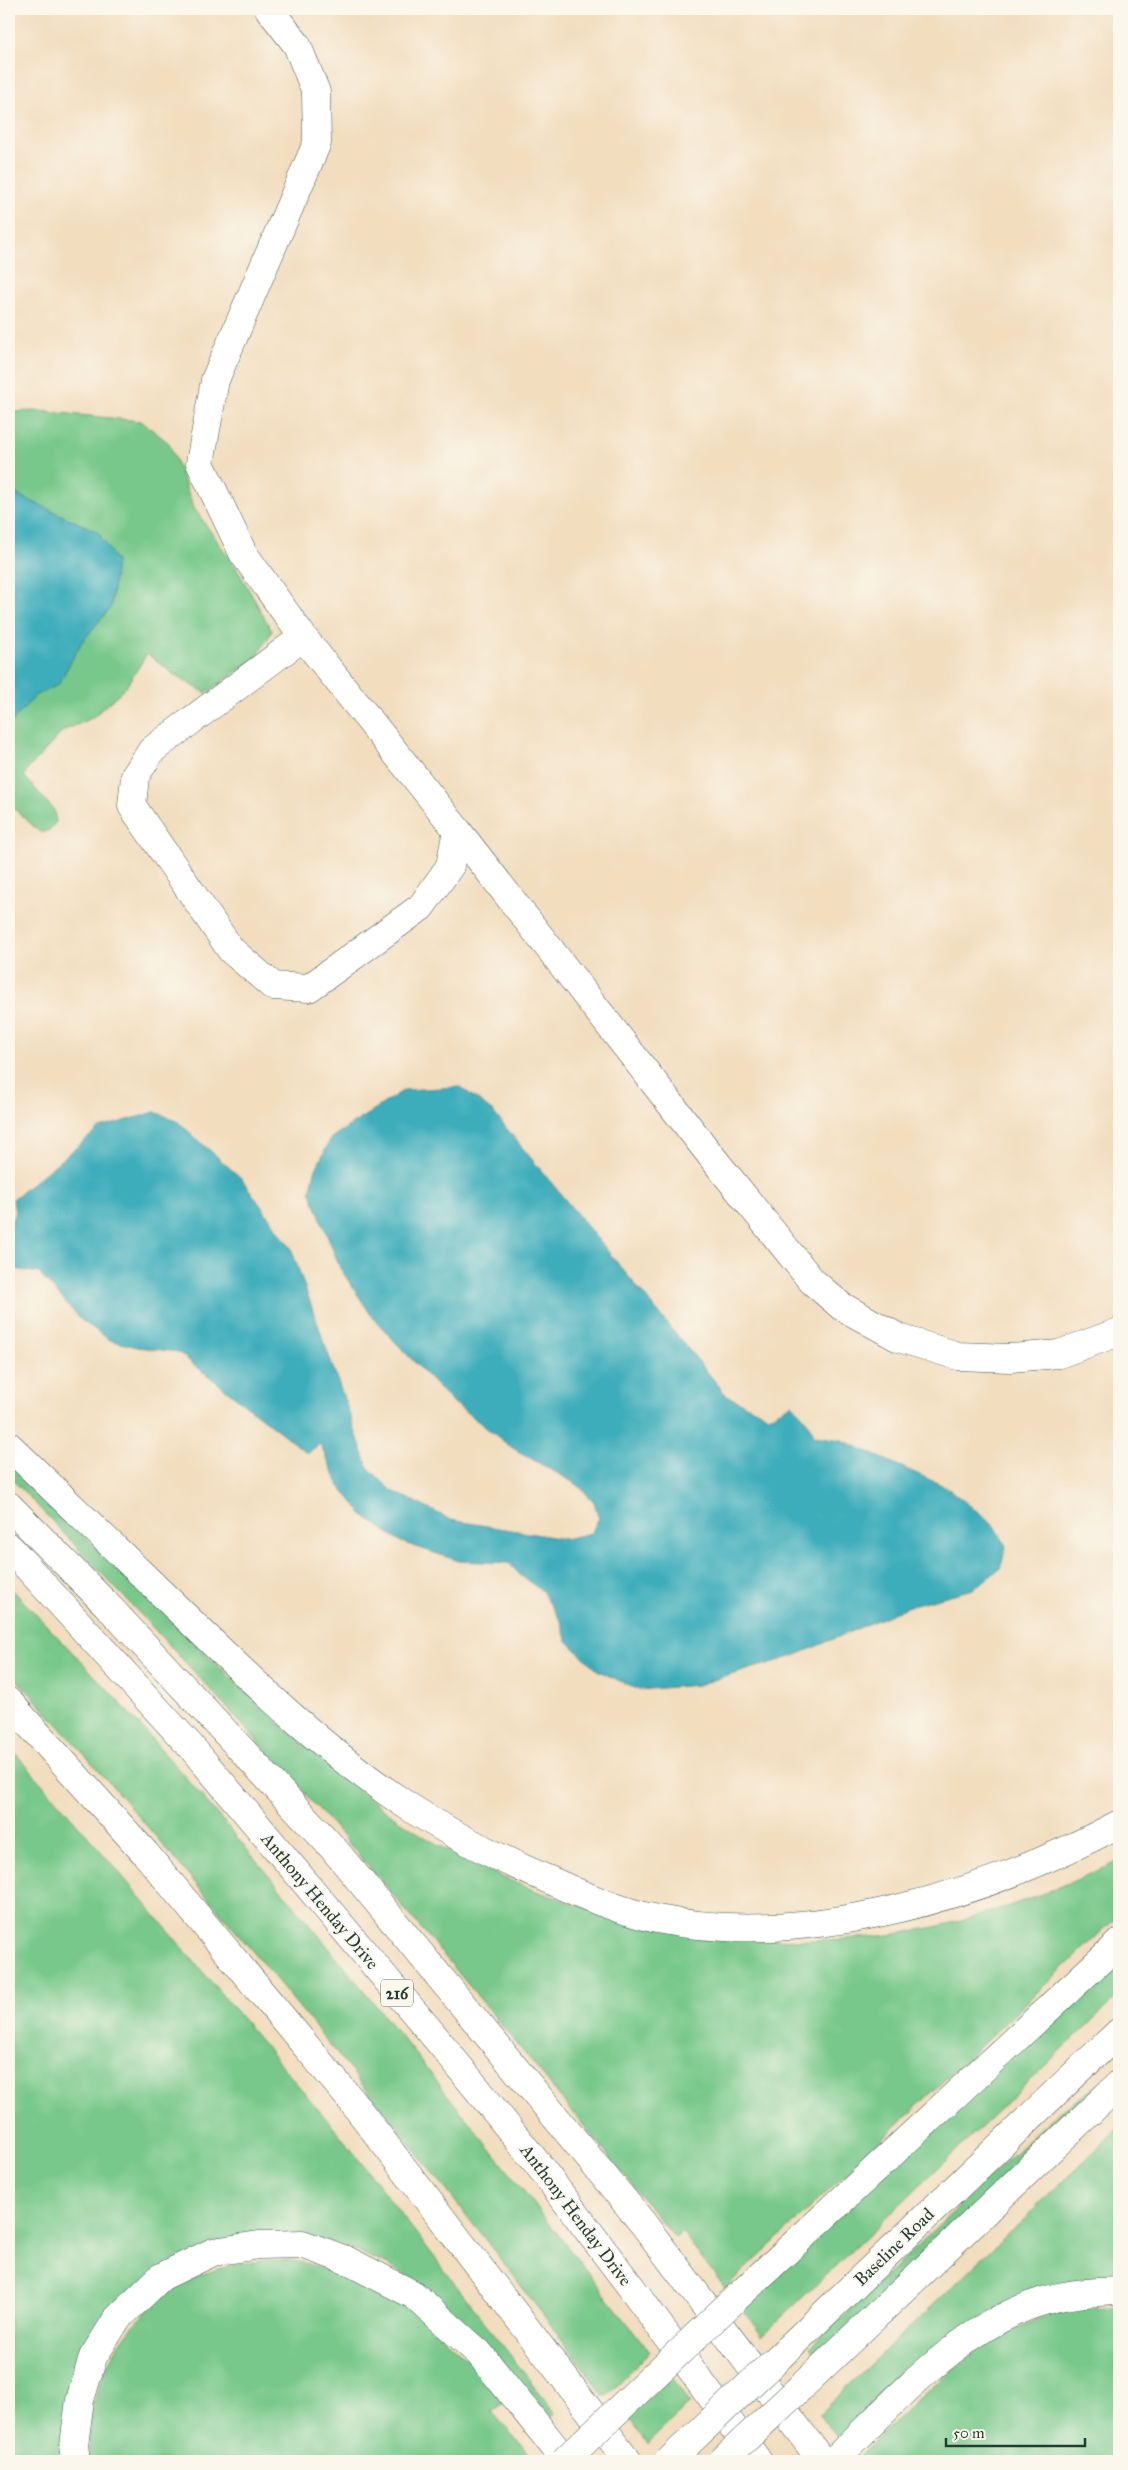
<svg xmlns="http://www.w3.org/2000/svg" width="1128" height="2470" font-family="'IM FELL Great Primer',serif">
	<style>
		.green { fill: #77c88a; stroke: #4b825f }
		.water { fill: #3eadbb; stroke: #2e7578 }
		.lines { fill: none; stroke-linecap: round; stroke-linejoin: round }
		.minor-casing { stroke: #3f5549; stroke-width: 29 }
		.major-casing { stroke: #3f5549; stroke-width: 29 }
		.highway-casing { stroke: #3f5549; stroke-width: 29 }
		.minor { stroke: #fff; stroke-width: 28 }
		.major { stroke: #fff; stroke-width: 28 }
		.highway { stroke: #fff; stroke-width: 28 }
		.major-bridge-casing { stroke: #3f5549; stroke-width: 29; stroke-linecap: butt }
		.highway-bridge-casing { stroke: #3f5549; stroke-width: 29; stroke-linecap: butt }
		.major-bridge { stroke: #fff; stroke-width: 28 }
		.highway-bridge { stroke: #fff; stroke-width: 28 }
		.labels { text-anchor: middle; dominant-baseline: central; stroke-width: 4; stroke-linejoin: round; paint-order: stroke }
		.shield { fill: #fbf7ec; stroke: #61756b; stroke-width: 1 }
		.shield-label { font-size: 16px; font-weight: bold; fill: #1f3d34 }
		.street-label { font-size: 18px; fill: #1f3d34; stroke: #fbf7ec }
	</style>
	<rect width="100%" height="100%" fill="#fbf7ec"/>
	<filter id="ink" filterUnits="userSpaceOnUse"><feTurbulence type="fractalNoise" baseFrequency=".02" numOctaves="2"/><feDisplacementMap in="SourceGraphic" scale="10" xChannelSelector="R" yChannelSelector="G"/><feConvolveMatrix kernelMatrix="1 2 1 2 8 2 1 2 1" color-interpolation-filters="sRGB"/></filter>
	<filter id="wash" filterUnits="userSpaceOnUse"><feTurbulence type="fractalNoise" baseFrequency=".0096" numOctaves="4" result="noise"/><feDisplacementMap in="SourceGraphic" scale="20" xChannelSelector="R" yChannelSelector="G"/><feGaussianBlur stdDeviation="1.12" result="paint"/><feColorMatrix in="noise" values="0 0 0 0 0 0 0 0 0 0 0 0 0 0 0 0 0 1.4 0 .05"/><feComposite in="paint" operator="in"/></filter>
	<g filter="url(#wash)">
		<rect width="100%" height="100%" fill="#f2ddbe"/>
		<g class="green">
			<path d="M39,411L141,421L169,443L194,508L237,569L272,631L256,658L206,693L181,679L147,654L126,687L92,718L63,731L28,769L24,776L54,810L56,822L49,830L41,833L9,804V725L36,695L58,685L81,643L111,607L98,532L9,491V412Z"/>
			<path d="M9,1464C69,1522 130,1580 190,1639C254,1700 318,1761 389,1813C531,1917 753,1963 925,1929C993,1915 1056,1890 1119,1861V1915L725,2288L682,2232L675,2238C568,2107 462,1974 351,1846C240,1719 125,1597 9,1476Z"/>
			<path d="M9,1586C51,1631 95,1674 136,1721C316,1924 483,2139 650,2352L605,2397C499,2254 388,2115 275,1978C188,1874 101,1770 9,1671Z"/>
			<path d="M9,1746L118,1871L339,2134L555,2413L549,2420L429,2292L389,2265L339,2244L289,2234L123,2299L66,2461H9Z"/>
			<path d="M1119,1949V1995L762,2336L742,2309Z"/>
			<path d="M1098,2085L1101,2087L818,2358L811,2347L1055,2115Z"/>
			<path d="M1119,2128V2281L1031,2295L839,2440L819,2414Z"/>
			<path d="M268,2260H291L342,2272L402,2301L472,2363L505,2402L492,2412L535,2461H90C81,2386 127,2311 194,2278C217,2267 243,2263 268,2260Z"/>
			<path d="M1102,2307L1119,2308V2461L855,2460C909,2410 962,2349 1031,2321C1054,2312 1078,2309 1102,2307Z"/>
			<path d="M671,2377L690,2403L647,2444L628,2417Z"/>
		</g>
		<g class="water">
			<path d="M9,491L98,532L116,561L111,607L81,643L58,685L36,695L9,725Z"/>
			<path d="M461,1087L493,1112L727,1396L769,1416L792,1404L805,1418L815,1436L842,1440L946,1487L992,1523L1006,1546L1000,1569L973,1589L912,1605L794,1656L697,1685L639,1690L597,1670L566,1640L562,1623L542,1591L520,1575L509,1563L459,1561L401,1542L363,1515L339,1485L320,1444L307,1453L178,1352L137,1347L110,1340L81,1320L39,1273L9,1268V1225L15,1214L13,1199L100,1128L155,1112L177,1121L241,1178L291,1248L368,1467L391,1490L451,1520L564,1539L591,1533L599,1518L594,1502L578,1485L511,1447L448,1398L373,1318L340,1268L310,1191L315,1171L331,1138L404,1090Z"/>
		</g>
	</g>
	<g filter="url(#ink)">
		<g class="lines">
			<g class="minor-casing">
				<g id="minor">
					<path d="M269,9L297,45L316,92L317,143L215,380L200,463L243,553L303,637L457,830L450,866L421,907L309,988L273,986L231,950L132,806L135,776L152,750L303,637"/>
					<path d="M457,830L712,1157L812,1281L841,1306L899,1338L958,1356L1010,1358L1059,1354L1119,1332"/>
				</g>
			</g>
			<g class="major-casing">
				<g id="major">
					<path d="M778,2358L1119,2032"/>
					<path d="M800,2388L1119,2084"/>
				</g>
			</g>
			<g class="highway-casing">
				<g id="highway">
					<path d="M9,1446C68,1503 127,1560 186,1617C255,1684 324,1750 403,1803C448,1833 498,1858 547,1879C582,1895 619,1911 657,1919C809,1949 985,1895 1119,1824"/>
					<path d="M9,1506L107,1605L333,1848L642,2222L822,2461"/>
					<path d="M9,1547L193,1749L440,2043L537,2163L640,2299L758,2461"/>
					<path d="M9,1702L145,1853L351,2100L628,2461"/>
					<path d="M735,2299L1119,1943"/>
					<path d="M76,2461L74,2445L80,2400L93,2357L117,2319L161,2277L213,2252L259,2245L302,2244L346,2260L414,2295L479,2353L566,2461"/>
					<path d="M833,2461C896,2401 961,2324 1047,2300C1071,2293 1095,2292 1119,2291"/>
				</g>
			</g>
			<use href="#minor" class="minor"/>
			<use href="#major" class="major"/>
			<use href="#highway" class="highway"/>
			<g class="major-bridge-casing">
				<g id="major-bridge">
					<path d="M669,2461L778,2358"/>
					<path d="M722,2461L800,2388"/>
				</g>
			</g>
			<g class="highway-bridge-casing">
				<path id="highway-bridge" d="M564,2461L735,2299"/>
			</g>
			<use href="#major-bridge" class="major-bridge"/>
			<use href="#highway-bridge" class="highway-bridge"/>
		</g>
	</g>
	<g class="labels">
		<rect class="shield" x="381" y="1979.5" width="32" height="27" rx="4"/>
		<g class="shield-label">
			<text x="397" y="1993">216</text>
		</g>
		<g class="street-label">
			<text transform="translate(320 1901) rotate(50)">Anthony Henday Drive</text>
			<text transform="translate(576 2215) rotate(53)">Anthony Henday Drive</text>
			<text transform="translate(894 2247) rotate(-44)">Baseline Road</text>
		</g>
	</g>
	<rect width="1128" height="2470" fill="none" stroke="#fbf7ec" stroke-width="30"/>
	<path d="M946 2438v8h139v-8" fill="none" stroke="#1f3d34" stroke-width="2.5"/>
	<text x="953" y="2438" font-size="15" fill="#1f3d34" stroke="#fbf7ec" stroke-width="4" paint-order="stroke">50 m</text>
</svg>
